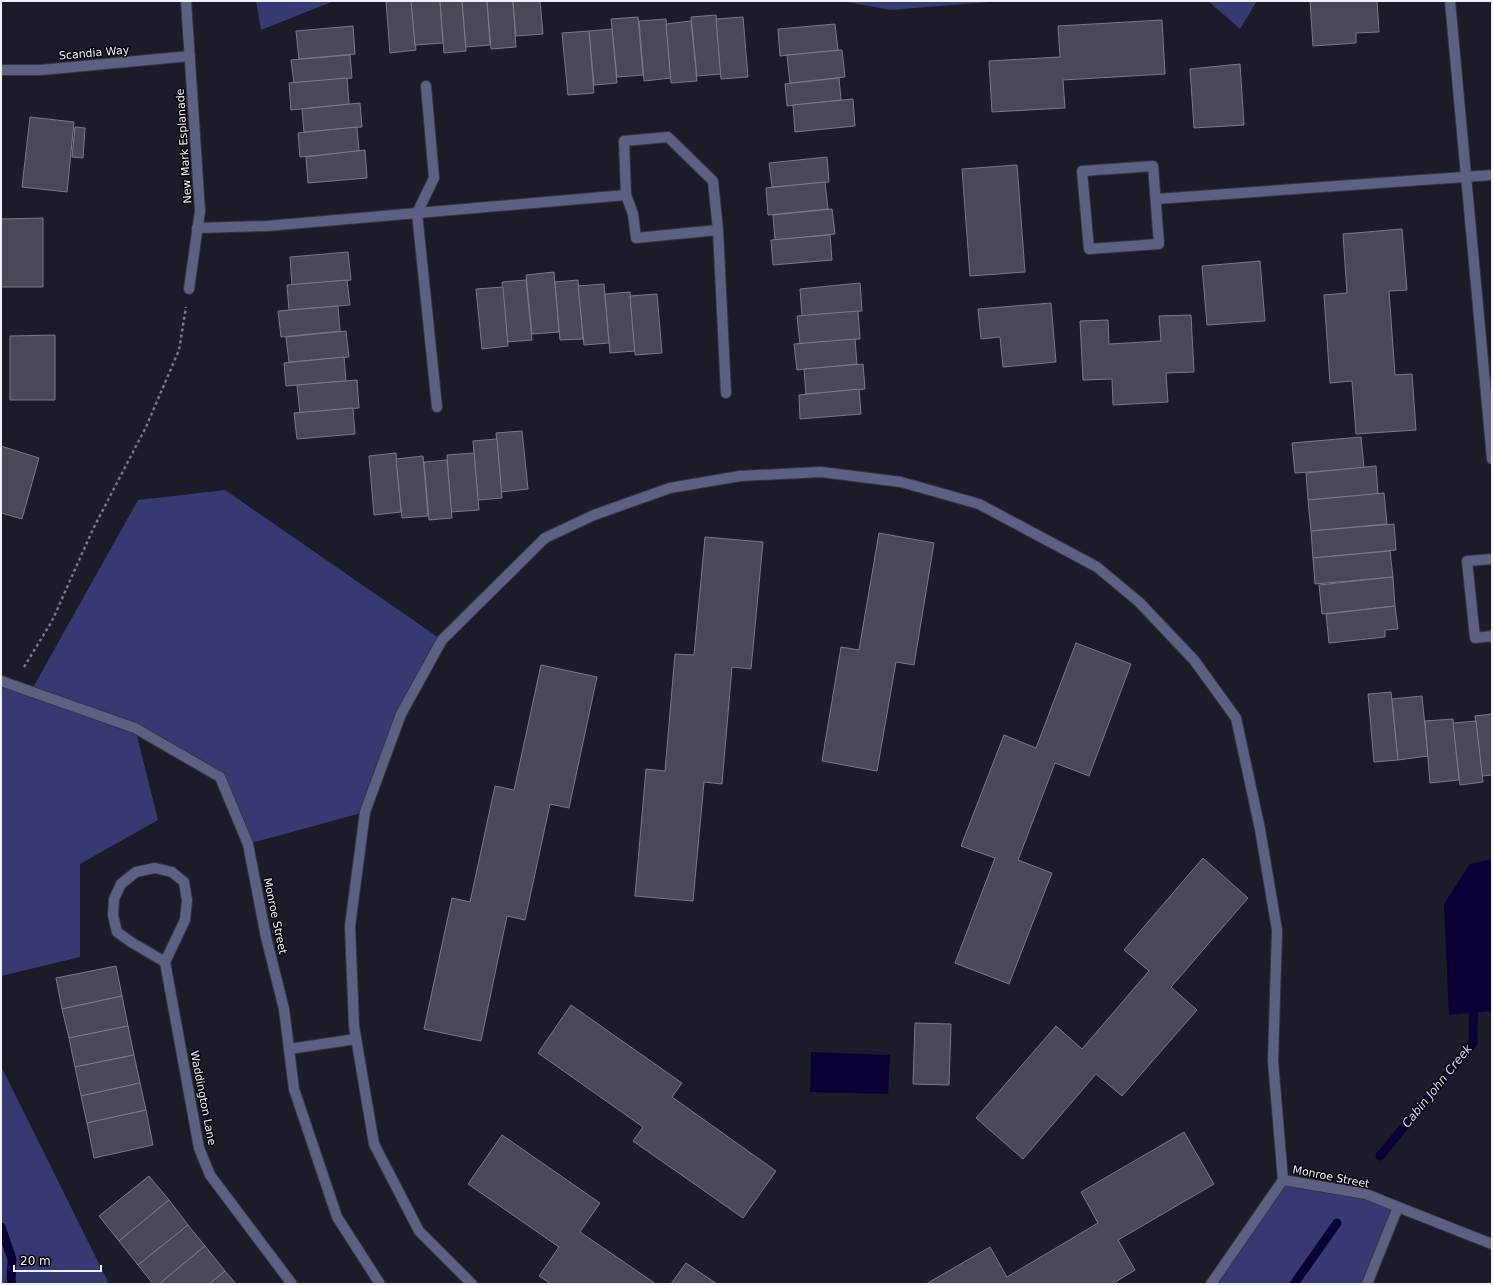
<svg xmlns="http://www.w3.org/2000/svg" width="1493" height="1285" font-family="'DejaVu Sans',sans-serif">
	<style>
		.green { fill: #363972 }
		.water { fill: #0a0036 }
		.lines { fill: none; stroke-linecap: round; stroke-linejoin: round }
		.stream { stroke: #0a0036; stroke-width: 9 }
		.building { fill: #474957; stroke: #787a89 }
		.service-casing { stroke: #343641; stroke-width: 12 }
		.minor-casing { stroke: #343641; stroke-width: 12 }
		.tertiary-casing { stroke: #343641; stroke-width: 12 }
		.path { stroke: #767882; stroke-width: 2.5; stroke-dasharray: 3 3; stroke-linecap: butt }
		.service { stroke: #5c6083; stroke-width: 10 }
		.minor { stroke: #5c6083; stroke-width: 10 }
		.tertiary { stroke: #5c6083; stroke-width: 10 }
		.labels { text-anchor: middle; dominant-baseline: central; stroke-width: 3; stroke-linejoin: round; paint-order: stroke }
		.street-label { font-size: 11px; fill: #f0f2fa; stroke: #06070c }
		.water-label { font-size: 12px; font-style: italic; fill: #d4d7ee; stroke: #06070c }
	</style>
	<rect width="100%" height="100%" fill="#1a1c28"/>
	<g class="green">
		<path d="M256,1H334L261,30Z"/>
		<path d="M842,1H1002L890,10Z"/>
		<path d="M1208,1H1257L1240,29Z"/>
		<path d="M225,490L442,640L401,714L365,812L248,844L220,777L135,728L158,820L80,864V957L1,976V681L31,691L138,500Z"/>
		<path d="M1,1066L109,1284H1Z"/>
		<path d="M1283,1180L1366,1194L1398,1207L1367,1284H1211Z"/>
	</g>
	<g class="water">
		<path d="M1492,859V1011L1449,1015L1444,904L1470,864Z"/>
		<path d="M811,1052L890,1055L888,1094L810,1092Z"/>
	</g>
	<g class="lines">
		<g class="stream">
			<path d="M1380,1156L1473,1043L1474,1002"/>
			<path d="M1,1227L12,1259L11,1284"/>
			<path d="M1294,1284L1337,1223"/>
		</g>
	</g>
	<g class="building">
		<path d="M386,1H411L416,50L390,53Z"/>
		<path d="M411,1H440L443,43L415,45Z"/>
		<path d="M440,1H462L466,51L444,53Z"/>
		<path d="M462,1H487L490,45L466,47Z"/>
		<path d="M487,1H513L516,47L491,49Z"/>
		<path d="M513,1H540L543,34L516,36Z"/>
		<path d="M1310,1H1377L1379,32L1356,33V43L1313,46Z"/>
		<path d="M716,15L721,74L697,76L691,17Z"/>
		<path d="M638,17L643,75L617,77L611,19Z"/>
		<path d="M743,17L748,77L721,79L716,19Z"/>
		<path d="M666,19L671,78L644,81L639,21Z"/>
		<path d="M1162,20L1165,74L1063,80L1065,108L992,112L989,61L1060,57L1058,26Z"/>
		<path d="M691,21L697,81L671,83L666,24Z"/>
		<path d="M835,24L838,50L780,56L778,29Z"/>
		<path d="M353,26L355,54L299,59L296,31Z"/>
		<path d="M612,29L617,83L594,85L589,31Z"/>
		<path d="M589,31L594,93L568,95L562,33Z"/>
		<path d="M842,50L845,77L790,83L787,55Z"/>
		<path d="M350,55L352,78L294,83L291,60Z"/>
		<path d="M1240,64L1244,125L1194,128L1190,69Z"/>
		<path d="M347,78L349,104L291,110L289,83Z"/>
		<path d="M839,78L841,100L787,106L785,84Z"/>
		<path d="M853,99L855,126L795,132L793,105Z"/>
		<path d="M360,103L362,127L304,132L302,109Z"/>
		<path d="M30,117L74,122L67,192L22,187Z"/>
		<path d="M75,127L85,128L83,158L72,157Z"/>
		<path d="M357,127L359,151L300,157L298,133Z"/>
		<path d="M365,150L367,178L308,183L306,157Z"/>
		<path d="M827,157L829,182L772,187L769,163Z"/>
		<path d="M1017,165L1025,272L970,276L962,169Z"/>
		<path d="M825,182L828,209L768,215L766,188Z"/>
		<path d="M832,209L835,234L775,240L773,215Z"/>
		<path d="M43,218V287H1V219Z"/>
		<path d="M1402,229L1407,290L1389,291L1395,375L1412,374L1416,430L1356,434L1352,381L1330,383L1324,295L1347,293L1343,234Z"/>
		<path d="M830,235L832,260L773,265L771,240Z"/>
		<path d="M348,252L351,280L292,285L290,257Z"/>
		<path d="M1260,261L1265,321L1207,325L1202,266Z"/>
		<path d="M554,272L559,332L532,334L526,275Z"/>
		<path d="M347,280L350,305L289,310L287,285Z"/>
		<path d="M526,280L532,340L507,342L502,282Z"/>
		<path d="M578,280L583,339L560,340L555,282Z"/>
		<path d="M860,283L862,311L802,316L800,289Z"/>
		<path d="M604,284L609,343L584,345L578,286Z"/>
		<path d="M503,287L508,346L482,349L476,289Z"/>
		<path d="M630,292L635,351L610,353L605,294Z"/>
		<path d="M657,294L662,353L635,355L630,296Z"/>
		<path d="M1051,303L1056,362L1003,367L1000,337L981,339L978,309Z"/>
		<path d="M338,306L340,331L281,337L278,311Z"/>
		<path d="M858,311L860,339L800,344L797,316Z"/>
		<path d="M1191,315L1194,372L1166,373L1168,402L1113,405L1112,379L1083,380L1080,321L1108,320L1109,344L1161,341L1159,316Z"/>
		<path d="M346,331L349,357L289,362L286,337Z"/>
		<path d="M55,335V400H10V336Z"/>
		<path d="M855,339L857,364L797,370L794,344Z"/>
		<path d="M344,357L346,381L286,386L284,363Z"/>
		<path d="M863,364L865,389L806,394L804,369Z"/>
		<path d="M357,380L359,408L300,413L297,385Z"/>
		<path d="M859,389L861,414L800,419L799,395Z"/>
		<path d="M353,408L355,434L297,439L294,413Z"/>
		<path d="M522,431L528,489L501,492L496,433Z"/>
		<path d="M1361,437L1364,468L1295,473L1292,443Z"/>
		<path d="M497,439L502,498L478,500L473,441Z"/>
		<path d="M1,446L39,458L22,519L1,513Z"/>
		<path d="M396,453L401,512L374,515L369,456Z"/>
		<path d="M474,453L479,510L451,512L447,455Z"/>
		<path d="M423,456L428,516L402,518L396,459Z"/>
		<path d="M447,460L452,518L429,520L424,462Z"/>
		<path d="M1376,466L1378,494L1308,500L1306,473Z"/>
		<path d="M1384,493L1387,524L1311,531L1308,500Z"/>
		<path d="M1394,524L1396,550L1313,558L1311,531Z"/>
		<path d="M879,533L934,543L914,665L896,662L877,771L822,761L841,647L859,650Z"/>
		<path d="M705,537L763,542L751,669L732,667L722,784L704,782L693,901L635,896L646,769L665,771L675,654L694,655Z"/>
		<path d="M1390,551L1393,577L1315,584L1313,558Z"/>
		<path d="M1393,577L1395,606L1322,614L1319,585Z"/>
		<path d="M1395,606L1398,629L1385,630V637L1329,643L1326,614Z"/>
		<path d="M1076,643L1131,664L1089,776L1055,763L1018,860L1052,873L1009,984L955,963L995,858L961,846L1004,735L1036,748Z"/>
		<path d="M541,665L597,677L569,808L550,804L525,920L507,916L481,1041L424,1029L452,898L470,902L495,786L514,790Z"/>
		<path d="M1391,692L1398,760L1374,762L1368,694Z"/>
		<path d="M1422,696L1428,756L1398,760L1392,699Z"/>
		<path d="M1492,714V775L1482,776L1475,716Z"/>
		<path d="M1453,719L1459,780L1430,783L1425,721Z"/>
		<path d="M1476,721L1483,782L1460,785L1453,723Z"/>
		<path d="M1203,858L1248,898L1171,987L1197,1010L1122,1096L1096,1074L1023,1159L976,1118L1056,1026L1082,1049L1149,971L1124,950Z"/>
		<path d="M116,966L122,996L62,1009L56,978Z"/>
		<path d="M122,996L128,1026L69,1038L62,1009Z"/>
		<path d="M571,1005L682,1083L672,1097L776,1171L743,1218L633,1141L643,1127L538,1053Z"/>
		<path d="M915,1023L951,1024L949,1085L913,1084Z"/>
		<path d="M128,1026L134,1055L75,1067L69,1038Z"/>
		<path d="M134,1055L140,1083L81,1096L75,1067Z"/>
		<path d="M140,1083L146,1110L87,1123L81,1096Z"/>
		<path d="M146,1110L153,1145L94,1158L87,1123Z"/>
		<path d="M1184,1132L1214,1184L1118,1240L1135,1270L1112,1284H926L990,1247L1007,1277L1098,1223L1081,1192Z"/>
		<path d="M502,1135L600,1203L580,1232L656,1284H551L539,1276L559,1247L468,1184Z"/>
		<path d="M149,1176L169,1200L119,1241L99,1216Z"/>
		<path d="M169,1200L188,1225L138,1265L119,1241Z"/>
		<path d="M188,1225L205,1246L159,1284H153L138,1265Z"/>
		<path d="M205,1246L225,1271L209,1284H159Z"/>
		<path d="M686,1263L717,1284H671Z"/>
		<path d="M225,1271L236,1284H209Z"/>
	</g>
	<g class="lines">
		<g class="service-casing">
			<g id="service">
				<path d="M1450,1L1492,459"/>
				<path d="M426,86L434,178L417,213L437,407"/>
				<path d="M1153,166L1159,244L1089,249L1082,171Z"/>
				<path d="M626,195L633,214L636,238L718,230"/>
				<path d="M1156,199L1492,175"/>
				<path d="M197,228L267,226L626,195L624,141L668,137L713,181L718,230L726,393"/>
				<path d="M1492,559L1467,561L1475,638L1492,636"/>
				<path d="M289,1049L356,1039"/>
				<path d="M472,1284L419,1231L374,1144L354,1026L350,926L365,812L401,714L442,640L545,538L594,515L670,488L740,476L821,472L901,482L979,504L1097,567L1139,602L1194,660L1236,718L1260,829L1277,930L1273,1061L1283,1180"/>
			</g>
		</g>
		<g class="minor-casing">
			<g id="minor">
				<path d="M186,1L200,211L189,289"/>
				<path d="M1,70H41L190,56"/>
				<path d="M1,681L135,728L220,777L248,844L266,937L284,1009L294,1089L337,1217L380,1284"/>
				<path d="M165,962L131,942L117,932L113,915L114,899L121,884L136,872L155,868L172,872L184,882L187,900L185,920L165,962L199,1148L210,1175L292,1284"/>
				<path d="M1211,1284L1283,1180L1366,1194L1398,1207"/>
			</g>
		</g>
		<g class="tertiary-casing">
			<path id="tertiary" d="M1367,1284L1398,1207L1492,1244"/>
		</g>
		<path class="path" d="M24,667L52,621L93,529L146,427L179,350L186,307"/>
		<use href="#service" class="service"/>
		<use href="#minor" class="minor"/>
		<use href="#tertiary" class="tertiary"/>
	</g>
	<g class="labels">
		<g class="street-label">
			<text transform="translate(94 53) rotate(-5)">Scandia Way</text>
			<text transform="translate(184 146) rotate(-94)">New Mark Esplanade</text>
			<text transform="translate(275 916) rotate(78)">Monroe Street</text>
			<text transform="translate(203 1098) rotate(79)">Waddington Lane</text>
			<text transform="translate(1331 1177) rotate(11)">Monroe Street</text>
		</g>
		<g class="water-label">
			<text transform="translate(1437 1086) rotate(-51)">Cabin John Creek</text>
		</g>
	</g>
	<rect width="1493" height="1285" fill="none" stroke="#f0f2fa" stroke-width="4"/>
	<path d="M14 1265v6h87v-6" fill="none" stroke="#f0f2fa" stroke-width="2"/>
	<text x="20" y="1265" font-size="12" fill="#f0f2fa" stroke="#06070c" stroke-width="3" paint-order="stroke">20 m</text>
</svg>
